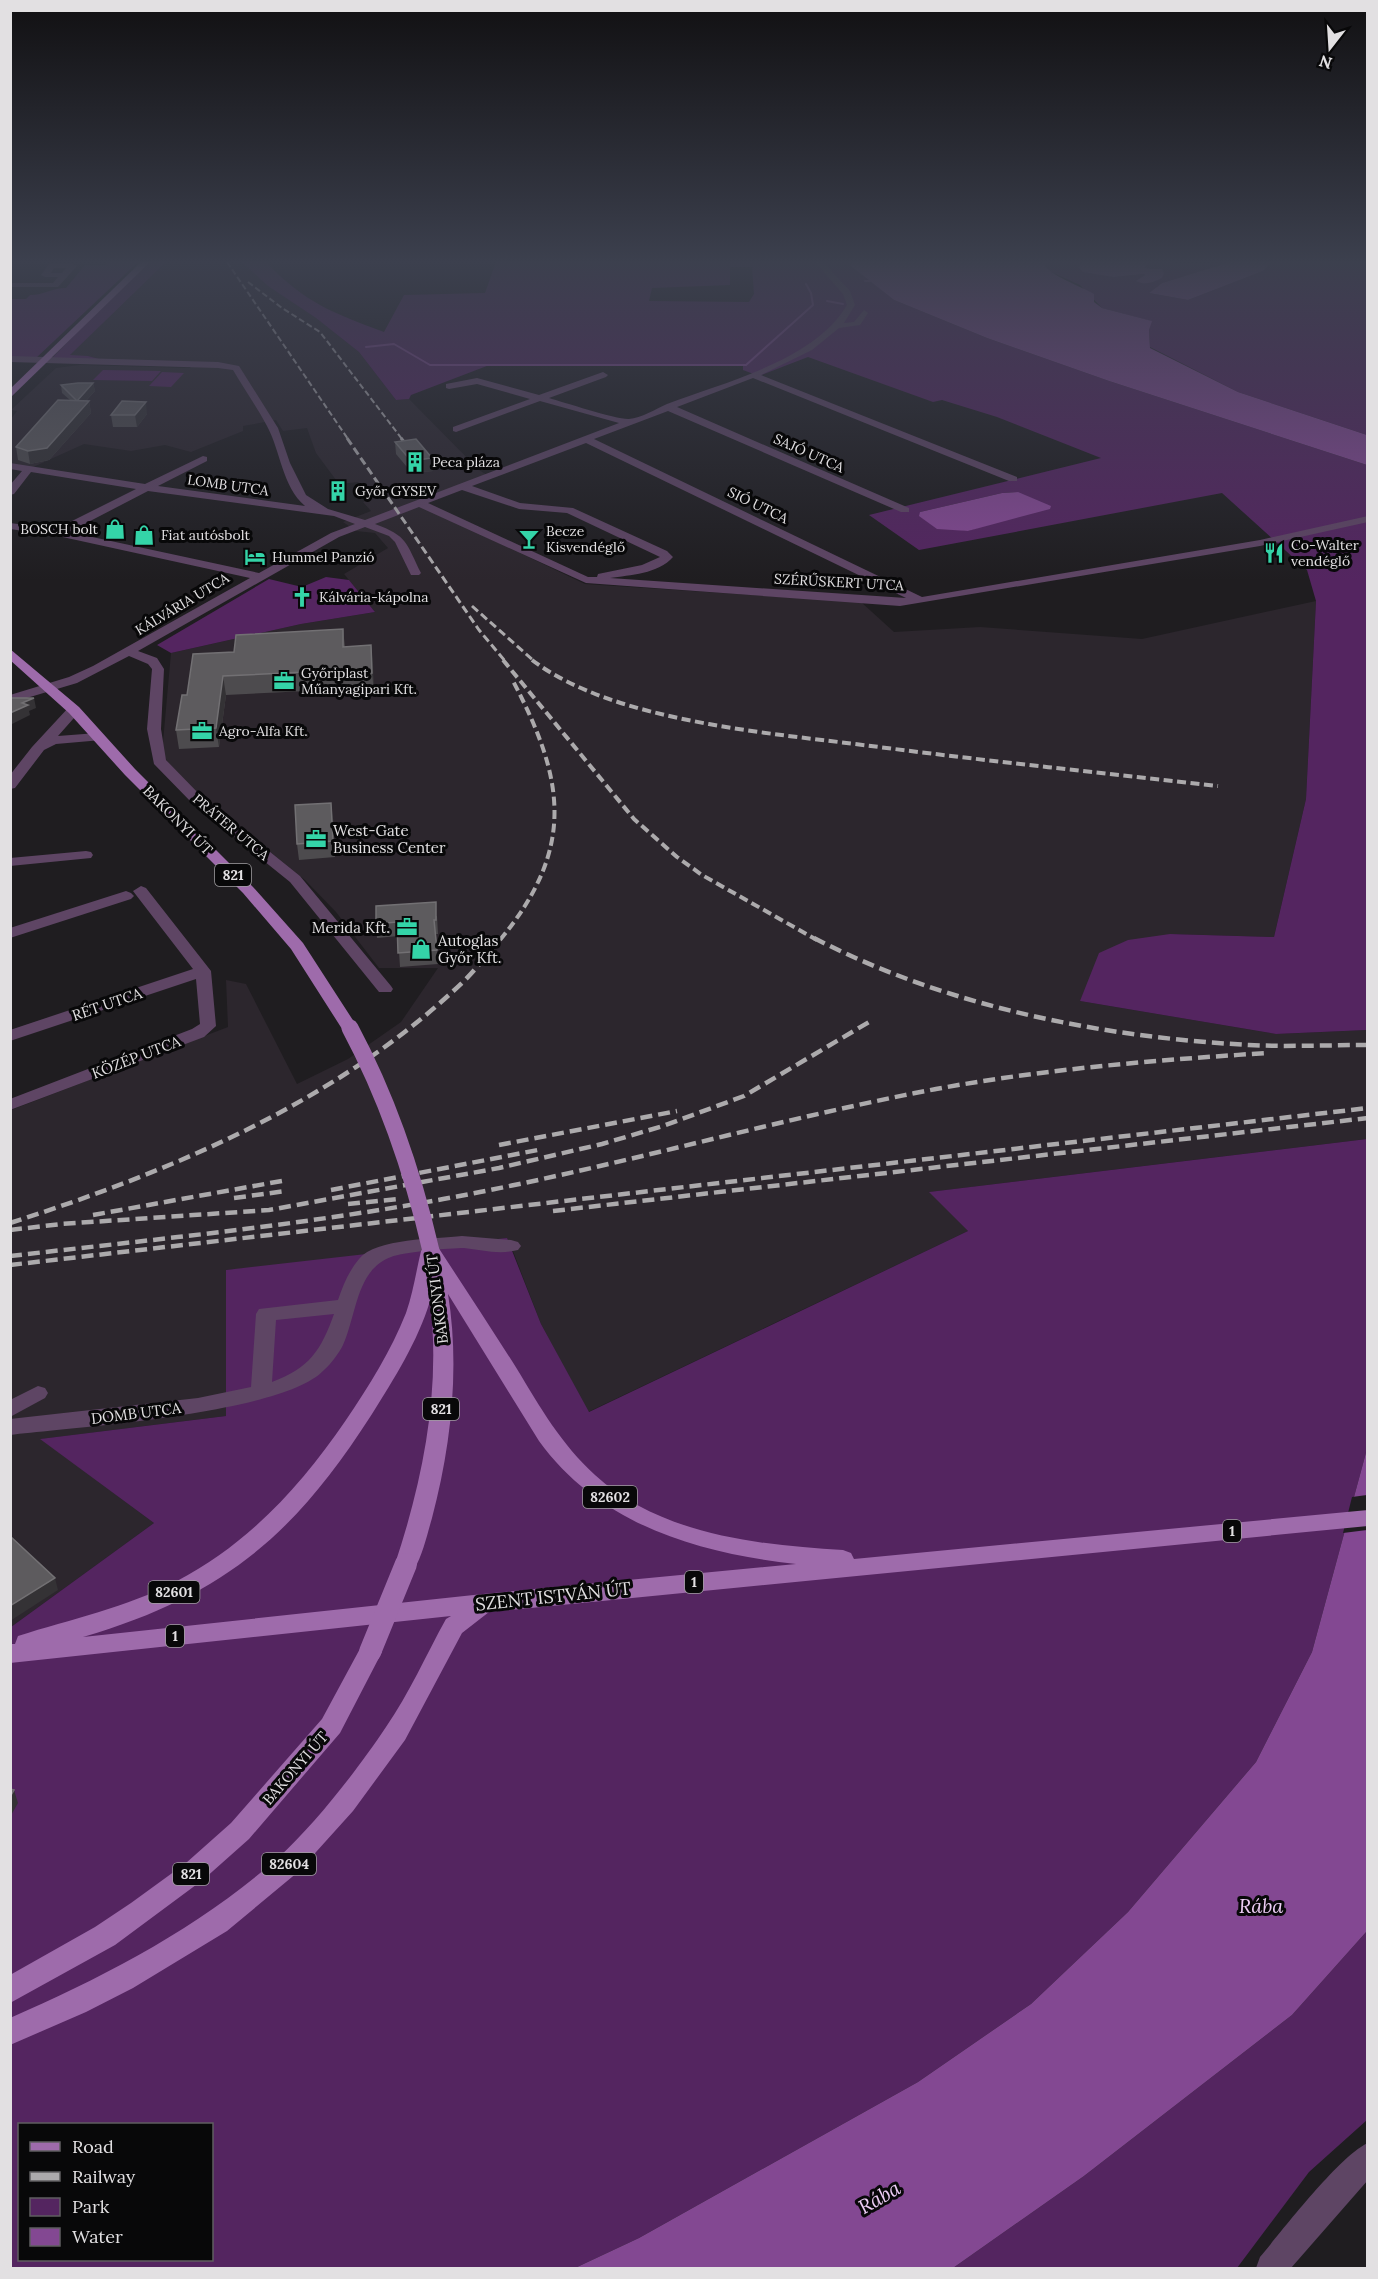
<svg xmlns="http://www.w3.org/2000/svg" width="1378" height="2279" font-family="Lora,serif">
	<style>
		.built { fill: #2c262d }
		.green { fill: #542560; fill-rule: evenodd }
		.water { fill: #834892 }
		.pier { fill: #1f1d20 }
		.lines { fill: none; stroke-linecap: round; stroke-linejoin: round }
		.stream { stroke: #834892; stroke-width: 2 }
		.minor { fill: #5e4564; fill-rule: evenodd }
		.major { fill: #9e6bab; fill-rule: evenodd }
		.rail-far3 { stroke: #acaaac; stroke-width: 2; stroke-dasharray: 6 3; stroke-linecap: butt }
		.rail-far2 { stroke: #acaaac; stroke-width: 3; stroke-dasharray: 8 4; stroke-linecap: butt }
		.rail-far1 { stroke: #acaaac; stroke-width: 4; stroke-dasharray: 9 4.5; stroke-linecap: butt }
		.rail { stroke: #acaaac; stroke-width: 4.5; stroke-dasharray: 12 6; stroke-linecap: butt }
		.major-bridge-far1 { stroke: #9e6bab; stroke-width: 17 }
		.major-bridge { stroke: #9e6bab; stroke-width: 22 }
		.wall { fill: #4d4b4e }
		.shaded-wall { fill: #343235 }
		.building { fill: #5d5b5e; stroke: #727073; stroke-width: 1.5 }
		.labels { text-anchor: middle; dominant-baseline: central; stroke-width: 6; stroke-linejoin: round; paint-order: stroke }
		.far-street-label { font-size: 14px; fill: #e2e0e2; stroke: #080809 }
		.far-poi-label { font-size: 14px; fill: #e2e0e2; stroke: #080809; text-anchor: start }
		.shield { fill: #080809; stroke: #a19fa1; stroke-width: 1.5 }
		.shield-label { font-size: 14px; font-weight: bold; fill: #e2e0e2 }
		.street-label { font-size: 15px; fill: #e2e0e2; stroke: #080809 }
		.poi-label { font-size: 15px; fill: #e2e0e2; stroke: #080809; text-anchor: start }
		.near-street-label { font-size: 18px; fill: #e2e0e2; stroke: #080809 }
		.near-water-label { font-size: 20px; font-style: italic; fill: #edcdf5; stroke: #080809 }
	</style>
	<rect width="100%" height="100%" fill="#1f1d20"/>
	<path class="built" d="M166,262H242L268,286L316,318L359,352L396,400L409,399L479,470L490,477L419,505L585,584L861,602L894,632L980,627L1142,639L1316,601L1306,799L1274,937L1170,934L1080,1001L1276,1034L1367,1030V1139L930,1192L968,1231L588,1412L541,1324L511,1246L226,1270V1416L41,1439L154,1523L11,1627V1110L228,1027L226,980L246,984L297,1084L348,1059L401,1022L438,968H379L336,912L305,880L178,778L162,753L171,653L301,624L375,612L344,574L388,548L375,533L356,531L343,522L371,511L363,502L372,499L358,482L339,484L316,453L307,428L283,431L276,420L243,426V431L191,452L165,445L131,451L84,444L31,468L11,464V419L17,411L11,410L56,368L80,365L190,368L194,364L107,361L88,356H69Z"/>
	<g class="green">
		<path d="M109,262H138L36,358L11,357V299H26L30,295C44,295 52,288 66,288L85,265H105Z"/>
		<path d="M146,262H166L70,355L88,356L107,361L51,359Z"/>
		<path d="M242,262H266C305,303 333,313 384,332L404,295L485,293L496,262H850L852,266L894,300L987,338L1109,381L1367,465V1030L1276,1034L1080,1001L1099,953L1128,940L1170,934L1274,937L1306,799L1316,601L1307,570L1222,493L919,550L869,515L1101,458L997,417L942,400L933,402L808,357L759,376L743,370V364H492L411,395L409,399L396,400L359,352L316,318L268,286ZM730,267H752L754,294L749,302L649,301L652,288L730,285ZM1018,492L998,521L968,531L948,528L920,512L1002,493Z"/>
		<path d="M1049,262H1083L1079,267L1114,277L1144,274L1145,275L1137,281L1157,268H1143L1149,262H1176L1173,264L1230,262L1162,283L1149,293L1188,300L1263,271L1271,262H1367V435L1238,392L1150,347L1149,330L1151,321L1102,308L1080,285L1047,270L1043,264Z"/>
		<path d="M103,370L161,371L152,381L93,380Z"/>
		<path d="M162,372L184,373L171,387L149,386Z"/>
		<path d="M326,577L349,580L375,612L301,624L171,653L157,645L269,579L302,587Z"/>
		<path d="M1367,1139V1449L1312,1652L1256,1762L1128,1912L1031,2004L918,2082L639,2238L575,2268H11V1627L154,1523L40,1439L226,1416V1270L507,1238L541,1324L589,1412L968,1231L929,1192ZM20,2124H212V2260H20Z"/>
		<path d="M1367,1931V2120L1309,2172L1237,2268H953L1084,2176L1292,2015Z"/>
	</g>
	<g class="water">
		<path d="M850,262H1049L1044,264C1050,276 1081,286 1094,294V302L1102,308L1152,321L1149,330L1150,348L1238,392L1367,435V465L1109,381L987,338L894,300L851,266Z"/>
		<path d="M1083,262H1149L1144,268L1162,269L1164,273L1162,278C1153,282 1146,286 1136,281L1145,275L1144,274L1114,277L1083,272L1079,267Z"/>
		<path d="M1230,262H1271L1263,271L1188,300L1149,293L1162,283Z"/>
		<path d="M1018,492L1051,506L1050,509L968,531L937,529L919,516L920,512L1002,493Z"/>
		<path d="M1367,1449V1931L1292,2015L1084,2176L953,2268H575L639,2238L918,2082L1031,2004L1128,1912L1256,1762L1312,1652Z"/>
	</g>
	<path class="pier" d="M1367,1495V1530L1343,1533L1352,1497Z"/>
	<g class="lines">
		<g class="stream">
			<path d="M865,281H870"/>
			<path d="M827,301L843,304"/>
			<path d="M366,347L394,344L430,365H746L813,305L811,293L806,284"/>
		</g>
		<g class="minor">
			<path d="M815,262H823L850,291L855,305L844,323L854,322L864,310L868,313L860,325L839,328L812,350L761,375L1017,477V481H1009L753,378L677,407L909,508V512H901L668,411L594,439L922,597L1260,540L1368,516V522L1260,546L900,606L586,583L419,507L375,524C408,536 406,543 421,573L419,575H411L395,542L389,536L365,527L339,537L138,651L157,658L164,669L161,729L166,760L203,798L300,876L391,986L393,989L391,992H379L290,882L193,804L154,764L147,729L152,669L148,664L129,656L77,683L10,703V695L69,677L93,666L250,578L58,536L10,529V523L56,529L136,489L31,472L14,494L10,495V485L22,471L10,469V463L145,484L203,456L207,457V461L158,486L305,506C282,486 281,452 267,426C257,407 244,389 233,370L218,368L10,362V356L218,362L239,366L278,428L290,463L306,495L328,509L365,520L619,423L540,401L456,432L453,431V427L530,399L477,384L449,389L446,388V384L477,378L539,395L603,372L608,375L606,377L549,398C563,402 618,420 629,419C641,418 656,409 667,404C724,382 814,361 847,305L843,294ZM586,443L906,598L610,578C630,575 658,574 673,557L667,551L573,508L520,503L472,486ZM462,490L519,509L567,513L660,557L642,565L598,574L597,577H588L428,503ZM148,491L334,516L355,524L331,533L259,573L69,532Z"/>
			<path d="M49,264H73L77,266L58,287H10V283H53L58,277H45L41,275ZM54,268H66L62,273H51Z"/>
			<path d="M74,706L81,710L58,736L97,733L104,737L102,740L56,744L44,750L15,788L10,789V775L32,747L69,707Z"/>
			<path d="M86,851L91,852L93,855L91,858L10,866V858Z"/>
			<path d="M141,886L146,888L211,971L216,1026L204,1037L10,1110V1099L192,1029L200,1024L196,979L10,1041V1030L193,969L133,891Z"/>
			<path d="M126,891L131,893L134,896L131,899L10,938V928Z"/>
			<path d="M462,1236L511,1240L518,1242L521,1246L518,1250C499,1255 482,1250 464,1248C450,1248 403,1252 391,1257C356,1270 357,1314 343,1345C339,1353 331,1364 324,1370C283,1414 75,1427 10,1435V1419L198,1398L251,1387L256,1314L259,1309L338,1300C343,1285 349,1271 359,1259C376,1238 436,1239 462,1236ZM334,1314C321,1350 310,1368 272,1382L276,1320Z"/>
			<path d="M38,1386L45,1388L48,1393L45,1398L10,1417V1400Z"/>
			<path d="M1368,2143V2180L1291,2268H1256L1260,2257C1282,2231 1340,2155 1368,2143Z"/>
		</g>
		<g class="major">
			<path d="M141,262H150L10,398V389Z"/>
			<path d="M10,649L79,707L135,769L253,887L303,943L358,1028L356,1032H344L291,949L243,893L125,775L69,713L10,660Z"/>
			<path d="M431,1245L438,1247C464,1287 491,1328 517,1369C540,1407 561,1444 595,1475C661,1535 758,1545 843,1550L851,1553L854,1559L1368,1510V1526L489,1612L462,1633L405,1740L353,1811L298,1872L227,1931L133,1988L86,2012L10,2045V2018C106,1976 200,1927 279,1857C316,1823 358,1769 386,1727C409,1694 426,1655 446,1619L451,1616L10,1663V1644H15L18,1636C71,1619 126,1608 177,1581C249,1543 300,1487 346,1420C369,1386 391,1351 406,1313C413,1293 416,1272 421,1251L424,1247ZM448,1294L539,1441C600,1525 698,1553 796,1564L483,1594L83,1637C224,1595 293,1537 372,1414C394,1379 418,1341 430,1301C441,1390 423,1480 395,1564L398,1570L406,1573L414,1570C423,1554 427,1535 432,1518C451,1446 460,1368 448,1294Z"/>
			<path d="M370,1642L378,1645L382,1652L340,1733L249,1839L204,1879L115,1945L10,2003V1975L95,1927L131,1903L186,1863L231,1823L322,1719L362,1645Z"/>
		</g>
		<g class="rail-far3">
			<path d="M227,262L348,439"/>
			<path d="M248,282L282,308L320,332L402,439"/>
		</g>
		<g class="rail-far2">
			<path d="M347,438L479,630L505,661"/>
			<path d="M401,438L405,443"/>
			<path d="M472,606L534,661"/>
		</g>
		<g class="rail-far1">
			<path d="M503,660L634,819L677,857L702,875L817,940"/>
			<path d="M532,660C614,722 771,733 871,746C987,761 1102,773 1218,786"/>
			<path d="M500,940C576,848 565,780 513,681"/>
		</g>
		<g class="rail">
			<path d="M814,938C948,1007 1100,1037 1249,1045C1289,1047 1329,1045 1368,1045"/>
			<path d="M499,1145L677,1111"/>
			<path d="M331,1190L543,1149"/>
			<path d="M234,1198L286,1191"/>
			<path d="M348,1204L398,1199"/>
			<path d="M553,1211L1368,1118"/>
			<path d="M93,1215L287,1180"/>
			<path d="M10,1223C175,1170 339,1101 465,980C478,967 489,952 501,938"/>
			<path d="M10,1230L61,1224L269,1210L499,1168L602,1144L663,1126L744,1096L869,1022"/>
			<path d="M10,1256C167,1238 325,1223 480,1192C633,1162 783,1118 936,1089C1045,1069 1156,1060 1267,1053"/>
			<path d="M10,1265L1368,1108"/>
		</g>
		<path class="major-bridge-far1" d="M350,1028C388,1099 413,1173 431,1251"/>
		<path class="major-bridge" d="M370,1652L406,1564"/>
	</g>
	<g class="wall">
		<path d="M93,383L95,391L86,401H89L91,413L49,460L30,464L18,460L16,447L70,400L62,393L61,385Z"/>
		<path d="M147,414L137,427H113L111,415Z"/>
		<path d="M395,442L433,471L412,473L396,454Z"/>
		<path d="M343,629L345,647L371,645L374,691L308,695L307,691L226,695L219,747L179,749L176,730L187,695L234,652Z"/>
		<path d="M333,818L335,857L299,860L297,844Z"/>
		<path d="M437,916L438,934H436L438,964L400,967L398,936L377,938L376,924Z"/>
	</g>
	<g class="shaded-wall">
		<path d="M93,383L95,391L78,409L77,401Z"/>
		<path d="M89,401L91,413L49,460L30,464L28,451Z"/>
		<path d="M146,402L147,414L137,427L135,415Z"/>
		<path d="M432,458L433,471L412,473L411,461Z"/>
		<path d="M371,645L373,663L374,691L372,673Z"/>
		<path d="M223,676L226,695L219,747L216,728Z"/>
		<path d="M34,698L36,708L29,711L30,715L12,724L10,713L22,703Z"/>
		<path d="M331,803L333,818L335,857L333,841Z"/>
		<path d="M55,1578L58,1590L10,1621V1606Z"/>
		<path d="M14,1790L18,1803L10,1817V1797Z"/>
	</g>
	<g class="building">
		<path d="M78,383H93L77,401L61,385Z"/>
		<path d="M58,400L89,401L47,448L28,451L16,447Z"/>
		<path d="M122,401L146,402L135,415H111Z"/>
		<path d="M416,439L432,458L411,461L395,442Z"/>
		<path d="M343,629V647L371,645L372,673L305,676V672L223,676L216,728L176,730L182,695H187L193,654L234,652L236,635Z"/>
		<path d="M10,698H34L22,703L28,705L10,713Z"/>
		<path d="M331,803L333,841L297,844L295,805Z"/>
		<path d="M436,902V920H434L437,950L398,953L397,922L376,924V906Z"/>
		<path d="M10,1536L55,1578L10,1606Z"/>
		<path d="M10,1789L14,1790L10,1797Z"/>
	</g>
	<linearGradient id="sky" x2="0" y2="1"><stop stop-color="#111012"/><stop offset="0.45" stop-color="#3c404e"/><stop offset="1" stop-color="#3c404e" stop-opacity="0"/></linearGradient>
	<rect width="1378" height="581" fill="url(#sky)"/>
	<defs>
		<g id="building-bare" transform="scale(1.62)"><path d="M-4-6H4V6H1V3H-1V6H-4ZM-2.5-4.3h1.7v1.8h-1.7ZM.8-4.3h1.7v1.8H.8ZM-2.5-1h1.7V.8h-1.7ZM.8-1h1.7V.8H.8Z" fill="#34d4a8" stroke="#080809" stroke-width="2.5" paint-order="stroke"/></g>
		<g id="shop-bare" transform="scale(1.62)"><path d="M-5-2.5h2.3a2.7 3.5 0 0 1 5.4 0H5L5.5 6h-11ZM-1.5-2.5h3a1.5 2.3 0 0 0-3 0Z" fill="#34d4a8" stroke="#080809" stroke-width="2.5" paint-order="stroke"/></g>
		<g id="bar-bare" transform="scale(1.62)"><path d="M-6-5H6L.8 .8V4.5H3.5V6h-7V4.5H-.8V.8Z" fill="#34d4a8" stroke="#080809" stroke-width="2.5" paint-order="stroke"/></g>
		<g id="restaurant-bare" transform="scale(1.62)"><path d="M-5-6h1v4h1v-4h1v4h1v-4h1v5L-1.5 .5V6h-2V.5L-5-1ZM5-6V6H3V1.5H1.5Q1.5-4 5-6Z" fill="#34d4a8" stroke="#080809" stroke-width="2.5" paint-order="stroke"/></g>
		<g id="hotel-bare" transform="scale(1.62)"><path d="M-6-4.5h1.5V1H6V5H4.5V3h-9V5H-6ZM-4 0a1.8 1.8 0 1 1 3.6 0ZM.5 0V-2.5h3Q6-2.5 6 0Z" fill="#34d4a8" stroke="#080809" stroke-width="2.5" paint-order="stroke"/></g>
		<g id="church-bare" transform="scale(1.62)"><path d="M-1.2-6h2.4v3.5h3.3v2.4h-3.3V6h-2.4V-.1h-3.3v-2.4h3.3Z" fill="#34d4a8" stroke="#080809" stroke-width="2.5" paint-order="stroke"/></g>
		<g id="office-bare" transform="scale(1.62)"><path d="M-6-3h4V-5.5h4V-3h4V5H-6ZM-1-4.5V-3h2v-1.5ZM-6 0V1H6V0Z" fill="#34d4a8" stroke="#080809" stroke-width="2.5" paint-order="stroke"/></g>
	</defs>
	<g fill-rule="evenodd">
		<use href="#building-bare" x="415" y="462"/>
		<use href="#building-bare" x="338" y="491"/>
		<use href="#shop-bare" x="115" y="529"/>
		<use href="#shop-bare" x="144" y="535"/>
		<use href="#bar-bare" x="529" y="539"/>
		<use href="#restaurant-bare" x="1274" y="553"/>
		<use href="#hotel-bare" x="255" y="557"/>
		<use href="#church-bare" x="302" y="597"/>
		<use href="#office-bare" x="284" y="681"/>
		<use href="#office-bare" x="202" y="731"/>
		<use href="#office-bare" x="316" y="839"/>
		<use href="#office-bare" x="407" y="927"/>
		<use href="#shop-bare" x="421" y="949"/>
	</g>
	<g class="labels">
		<g class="far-street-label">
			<text transform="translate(809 453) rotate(24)">SAJÓ UTCA</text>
			<text transform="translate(228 485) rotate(8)">LOMB UTCA</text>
			<text transform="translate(758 505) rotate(26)">SIÓ UTCA</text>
			<text transform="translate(839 582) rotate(3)">SZÉRŰSKERT UTCA</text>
			<text transform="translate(182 604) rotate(-31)">KÁLVÁRIA UTCA</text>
			<text transform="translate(231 827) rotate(40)">PRÁTER UTCA</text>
		</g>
		<g class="far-poi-label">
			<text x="432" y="462">Peca pláza</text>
			<text x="355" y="491">Győr GYSEV</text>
			<text x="98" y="529" text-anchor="end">BOSCH bolt</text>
			<text x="546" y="531">Becze<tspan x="546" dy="16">Kisvendéglő</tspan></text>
			<text x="161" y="535">Fiat autósbolt</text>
			<text x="1291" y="545">Co-Walter<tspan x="1291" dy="16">vendéglő</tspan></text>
			<text x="272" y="557">Hummel Panzió</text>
			<text x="319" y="597">Kálvária-kápolna</text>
			<text x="301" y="673">Győriplast<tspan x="301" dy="16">Műanyagipari Kft.</tspan></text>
			<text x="219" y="731">Agro-Alfa Kft.</text>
		</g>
		<g class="shield">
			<rect x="215" y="864" width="36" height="22" rx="4.5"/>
			<rect x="423" y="1398" width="36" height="22" rx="4.5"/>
			<rect x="583" y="1486" width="54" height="22" rx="4.5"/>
			<rect x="1223" y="1520" width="18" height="22" rx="4.5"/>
			<rect x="685" y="1571" width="18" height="22" rx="4.5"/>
			<rect x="148.5" y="1581" width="51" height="22" rx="4.5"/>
			<rect x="166" y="1625" width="18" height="22" rx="4.5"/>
			<rect x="262" y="1853" width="54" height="22" rx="4.5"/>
			<rect x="173" y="1863" width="36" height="22" rx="4.5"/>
		</g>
		<g class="shield-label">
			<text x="233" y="875">821</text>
			<text x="441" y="1409">821</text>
			<text x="610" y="1497">82602</text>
			<text x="1232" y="1531">1</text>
			<text x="694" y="1582">1</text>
			<text x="174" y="1592">82601</text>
			<text x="175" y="1636">1</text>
			<text x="289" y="1864">82604</text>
			<text x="191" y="1874">821</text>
		</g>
		<g class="street-label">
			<text transform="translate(178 820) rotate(45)">BAKONYI ÚT</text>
			<text transform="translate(107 1004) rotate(-19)">RÉT UTCA</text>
			<text transform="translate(136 1057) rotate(-21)">KÖZÉP UTCA</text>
			<text transform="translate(437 1299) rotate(-97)">BAKONYI ÚT</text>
			<text transform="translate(136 1413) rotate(-7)">DOMB UTCA</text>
			<text transform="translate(295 1768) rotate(-49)">BAKONYI ÚT</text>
		</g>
		<g class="poi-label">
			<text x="333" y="830">West-Gate<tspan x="333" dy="17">Business Center</tspan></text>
			<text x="390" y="927" text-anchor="end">Merida Kft.</text>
			<text x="438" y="940">Autoglas<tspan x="438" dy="17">Győr Kft.</tspan></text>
		</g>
		<g class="near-street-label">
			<text transform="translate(553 1596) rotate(-6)">SZENT ISTVÁN ÚT</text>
		</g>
		<g class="near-water-label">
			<text x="1261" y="1905">Rába</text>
			<text transform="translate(879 2197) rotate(-30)">Rába</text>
		</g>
	</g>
	<rect width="1378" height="2279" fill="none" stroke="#e2e0e2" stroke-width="24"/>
	<rect x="18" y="2123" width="195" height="138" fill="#080809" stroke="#5f5e60" stroke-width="1.5"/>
	<rect x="30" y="2142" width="30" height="9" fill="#9e6bab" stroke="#5f5e60" stroke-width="1.5"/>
	<text x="72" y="2153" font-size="18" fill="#e2e0e2">Road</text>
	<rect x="30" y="2172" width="30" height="9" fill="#acaaac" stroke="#5f5e60" stroke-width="1.5"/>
	<text x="72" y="2183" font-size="18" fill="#e2e0e2">Railway</text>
	<rect x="30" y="2198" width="30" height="18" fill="#542560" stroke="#5f5e60" stroke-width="1.5"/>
	<text x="72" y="2213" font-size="18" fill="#e2e0e2">Park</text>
	<rect x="30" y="2228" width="30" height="18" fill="#834892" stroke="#5f5e60" stroke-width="1.5"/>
	<text x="72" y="2243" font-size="18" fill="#e2e0e2">Water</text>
	<g transform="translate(1330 48) rotate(197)" stroke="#080809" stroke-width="4.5" paint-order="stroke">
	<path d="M0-4.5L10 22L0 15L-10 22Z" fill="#e2e0e2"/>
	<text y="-9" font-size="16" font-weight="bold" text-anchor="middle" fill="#e2e0e2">N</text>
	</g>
</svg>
